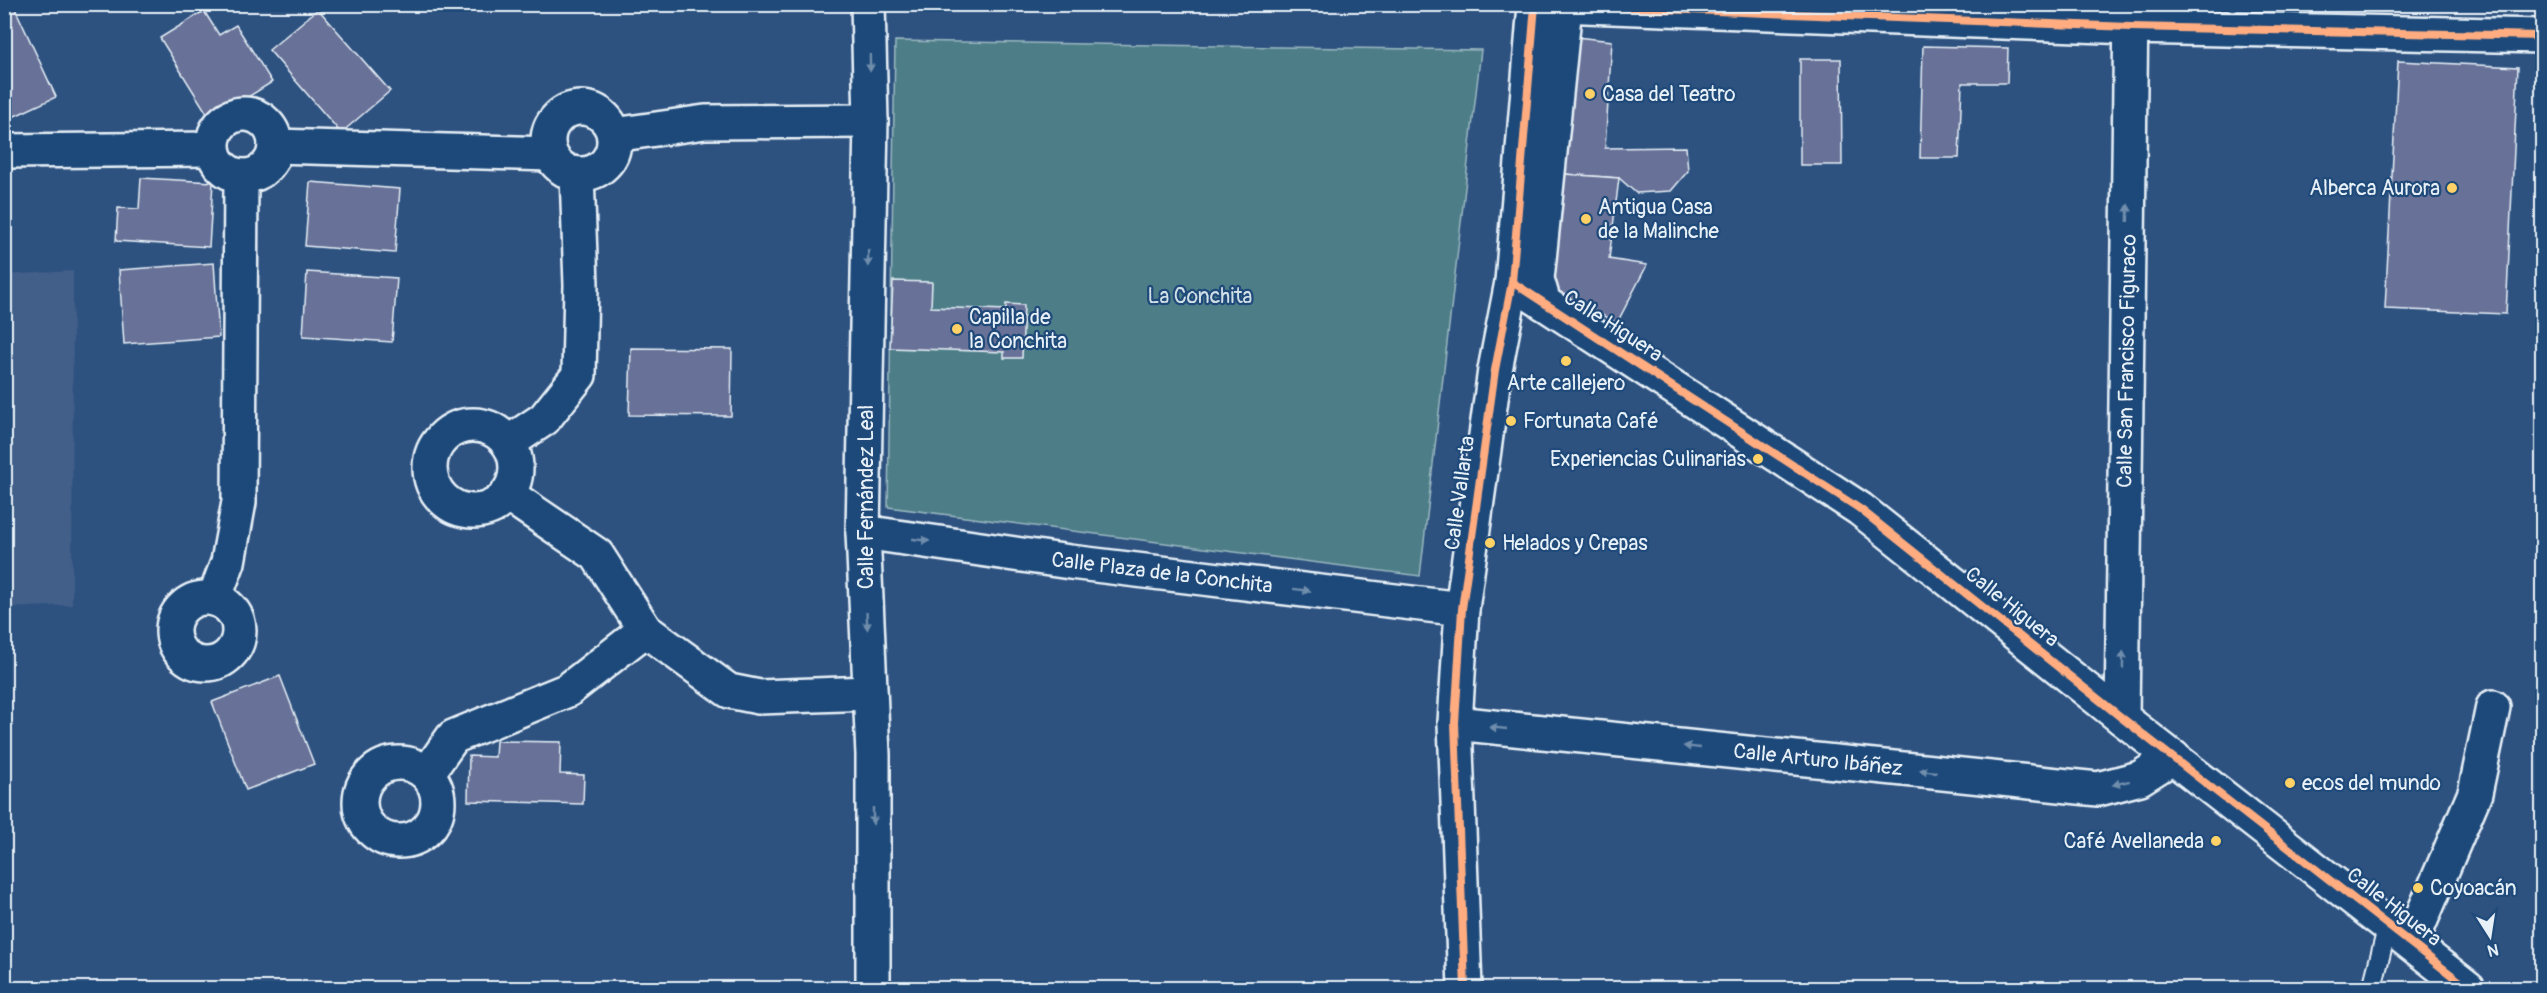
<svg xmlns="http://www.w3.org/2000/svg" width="2547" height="993" font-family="Pangolin,sans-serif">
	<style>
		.built { fill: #425e89 }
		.green { fill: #4e7e88; stroke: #9bb8c0; stroke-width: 1.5 }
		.building { fill: #687197; stroke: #e8f1f8; stroke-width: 1.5 }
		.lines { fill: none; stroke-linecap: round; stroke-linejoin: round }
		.service-casing { stroke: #e8f1f8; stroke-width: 22 }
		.minor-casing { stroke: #e8f1f8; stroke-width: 38 }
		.service { stroke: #1f4a7a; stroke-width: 18 }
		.minor { stroke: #1f4a7a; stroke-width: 33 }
		.cycleway-casing { stroke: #1f4a7a; stroke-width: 11 }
		.cycleway { stroke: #ffac80; stroke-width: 8 }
		.oneway { fill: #6f8dac }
		.poi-dot { fill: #ffd166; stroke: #1f4a7a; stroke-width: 2 }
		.labels { text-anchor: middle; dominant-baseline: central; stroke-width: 4.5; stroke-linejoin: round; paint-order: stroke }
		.poi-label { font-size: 21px; fill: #e8f1f8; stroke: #1f4a7a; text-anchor: start }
		.park-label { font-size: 21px; fill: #d1e0e7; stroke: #1f4a7a }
		.street-label { font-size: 21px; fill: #e8f1f8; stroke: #1f4a7a }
	</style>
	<rect width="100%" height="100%" fill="#2e5280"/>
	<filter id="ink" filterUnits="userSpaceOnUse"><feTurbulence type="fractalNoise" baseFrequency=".0167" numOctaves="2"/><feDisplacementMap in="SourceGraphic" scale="12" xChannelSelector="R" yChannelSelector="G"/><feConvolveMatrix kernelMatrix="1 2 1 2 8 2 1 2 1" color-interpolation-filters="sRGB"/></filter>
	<g filter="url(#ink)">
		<path class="built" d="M73,271L72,605L5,608V275Z"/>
		<path class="green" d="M895,41L1481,50L1420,576L888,507Z"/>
		<g class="building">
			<path d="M4,4H13L56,97L4,121Z"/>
			<path d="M318,9L390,91L341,133L269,50Z"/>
			<path d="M204,11L219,35L236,25L272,82L211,120L160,38Z"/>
			<path d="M1576,37L1612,41L1605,148L1686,147L1688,171L1671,191L1636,193L1619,178L1564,174Z"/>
			<path d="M1923,46L2008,48L2007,83H1962L1959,158H1920Z"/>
			<path d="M1800,59H1841L1842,165H1800Z"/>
			<path d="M2398,61L2518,67L2506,314L2385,309Z"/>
			<path d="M1564,174L1619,178L1609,259L1647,265L1617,323L1547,286Z"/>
			<path d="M141,178L213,182L209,247L116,241L118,208L139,209Z"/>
			<path d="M310,182L400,189L395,253L305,246Z"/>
			<path d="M214,263L219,337L124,344L119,270Z"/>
			<path d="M307,272L397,278L392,342L303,336Z"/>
			<path d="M893,281L932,282L931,307L1006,310V304L1024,305L1022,358H1004V352L890,348Z"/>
			<path d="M631,348L732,349L731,416L629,415Z"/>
			<path d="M280,676L314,764L246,790L212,702Z"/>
			<path d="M496,741L561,742L560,774L584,775L583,804L468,801L469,756L495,757Z"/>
		</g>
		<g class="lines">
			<g class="service-casing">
				<path id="service" d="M2372,988L2388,925"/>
			</g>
			<g class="minor-casing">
				<g id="minor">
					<path d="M868,4L871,121L863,532L873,755V988"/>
					<path d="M1533,4L2131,27L2542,36"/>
					<circle cx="581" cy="141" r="33"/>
					<circle cx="244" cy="145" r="31"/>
					<path d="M614,135L705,122L871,121"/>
					<path d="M275,146L550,154"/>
					<path d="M4,151L212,149"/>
					<path d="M1512,282L1860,509L2122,718L2468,988"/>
					<path d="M1544,303L1537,279L1565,6"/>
					<circle cx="473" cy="468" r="43"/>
					<path d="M508,443L544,419L579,375L581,285L577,174"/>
					<path d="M507,494L597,555L645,630L729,691L759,697L870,693"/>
					<path d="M863,532L1070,562L1462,609"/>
					<circle cx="206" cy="631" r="33"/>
					<path d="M214,599L228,562L239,502L241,176"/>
					<path d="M2122,718L2131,6"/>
					<path d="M1455,723L2098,789L2140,778L2173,757"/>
					<circle cx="399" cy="802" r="39"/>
					<path d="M427,774L453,737L568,690L645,630"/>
					<path d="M2411,943L2475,793L2493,707"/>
					<path d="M1465,988L1455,723L1462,609L1495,370L1512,282L1535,5"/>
				</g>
			</g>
			<use href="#service" class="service"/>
			<use href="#minor" class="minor"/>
			<g class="cycleway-casing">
				<g id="cycleway">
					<path d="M1533,4L2131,27L2542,36"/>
					<path d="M1512,282L1860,509L2122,718L2468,988"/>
					<path d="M1465,988L1455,723L1462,609L1495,370L1512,282L1535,5"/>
				</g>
			</g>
			<use href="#cycleway" class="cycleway"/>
		</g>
		<defs><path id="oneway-solid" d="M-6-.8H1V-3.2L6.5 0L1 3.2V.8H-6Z" transform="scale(1.5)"/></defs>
		<g class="oneway">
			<use href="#oneway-solid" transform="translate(870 63) rotate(89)"/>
			<use href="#oneway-solid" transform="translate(2128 213) rotate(-89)"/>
			<use href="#oneway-solid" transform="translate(868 258) rotate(91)"/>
			<use href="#oneway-solid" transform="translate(921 540) rotate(8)"/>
			<use href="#oneway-solid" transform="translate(1302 590) rotate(7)"/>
			<use href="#oneway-solid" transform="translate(867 621) rotate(87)"/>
			<use href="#oneway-solid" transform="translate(2123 660) rotate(-89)"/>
			<use href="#oneway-solid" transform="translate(1498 728) rotate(-174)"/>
			<use href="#oneway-solid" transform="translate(1692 747) rotate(-174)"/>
			<use href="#oneway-solid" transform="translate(1928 771) rotate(-174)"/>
			<use href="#oneway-solid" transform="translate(2121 783) rotate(166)"/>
			<use href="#oneway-solid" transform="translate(873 816) rotate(90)"/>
		</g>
	</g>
	<g class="poi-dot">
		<circle cx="1590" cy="94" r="6"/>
		<circle cx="2452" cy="188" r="6"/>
		<circle cx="1586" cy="219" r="6"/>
		<circle cx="957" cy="329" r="6"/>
		<circle cx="1566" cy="361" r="6"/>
		<circle cx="1511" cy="421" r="6"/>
		<circle cx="1758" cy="459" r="6"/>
		<circle cx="1490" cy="543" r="6"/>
		<circle cx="2290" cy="783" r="6"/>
		<circle cx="2216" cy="841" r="6"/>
		<circle cx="2418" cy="888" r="6"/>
	</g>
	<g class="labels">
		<g class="poi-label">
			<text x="1602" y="94">Casa del Teatro</text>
			<text x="2440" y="188" text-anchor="end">Alberca Aurora</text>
			<text x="1598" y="207">Antigua Casa<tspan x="1598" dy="24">de la Malinche</tspan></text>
			<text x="969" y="317">Capilla de<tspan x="969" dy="24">la Conchita</tspan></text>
			<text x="1566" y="383" text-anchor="middle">Arte callejero</text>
			<text x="1523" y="421">Fortunata Café</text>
			<text x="1746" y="459" text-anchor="end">Experiencias Culinarias</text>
			<text x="1502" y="543">Helados y Crepas</text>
			<text x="2302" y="783">ecos del mundo</text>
			<text x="2204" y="841" text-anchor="end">Café Avellaneda</text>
			<text x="2430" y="888">Coyoacán</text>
		</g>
		<g class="park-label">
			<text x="1200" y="296">La Conchita</text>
		</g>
		<g class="street-label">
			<text transform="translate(1613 326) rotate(33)">Calle Higuera</text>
			<text transform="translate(2127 361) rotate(-89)">Calle San Francisco Figuraco</text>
			<text transform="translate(1460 493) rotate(-82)">Calle Vallarta</text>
			<text transform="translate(866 497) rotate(-90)">Calle Fernández Leal</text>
			<text transform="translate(1162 573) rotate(7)">Calle Plaza de la Conchita</text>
			<text transform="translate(2012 607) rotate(39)">Calle Higuera</text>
			<text transform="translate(1818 760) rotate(6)">Calle Arturo Ibáñez</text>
			<text transform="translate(2394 907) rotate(38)">Calle Higuera</text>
		</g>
	</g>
	<rect width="2547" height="993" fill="none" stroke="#1f4a7a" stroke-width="24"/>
	<rect x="12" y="12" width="2523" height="969" fill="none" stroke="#e8f1f8" stroke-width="2" filter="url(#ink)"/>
	<g transform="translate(2490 936) rotate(168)" stroke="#1f4a7a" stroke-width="4.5" paint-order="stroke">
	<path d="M0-4.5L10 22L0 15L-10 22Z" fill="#e8f1f8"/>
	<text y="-9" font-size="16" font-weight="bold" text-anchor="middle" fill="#e8f1f8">N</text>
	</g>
</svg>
